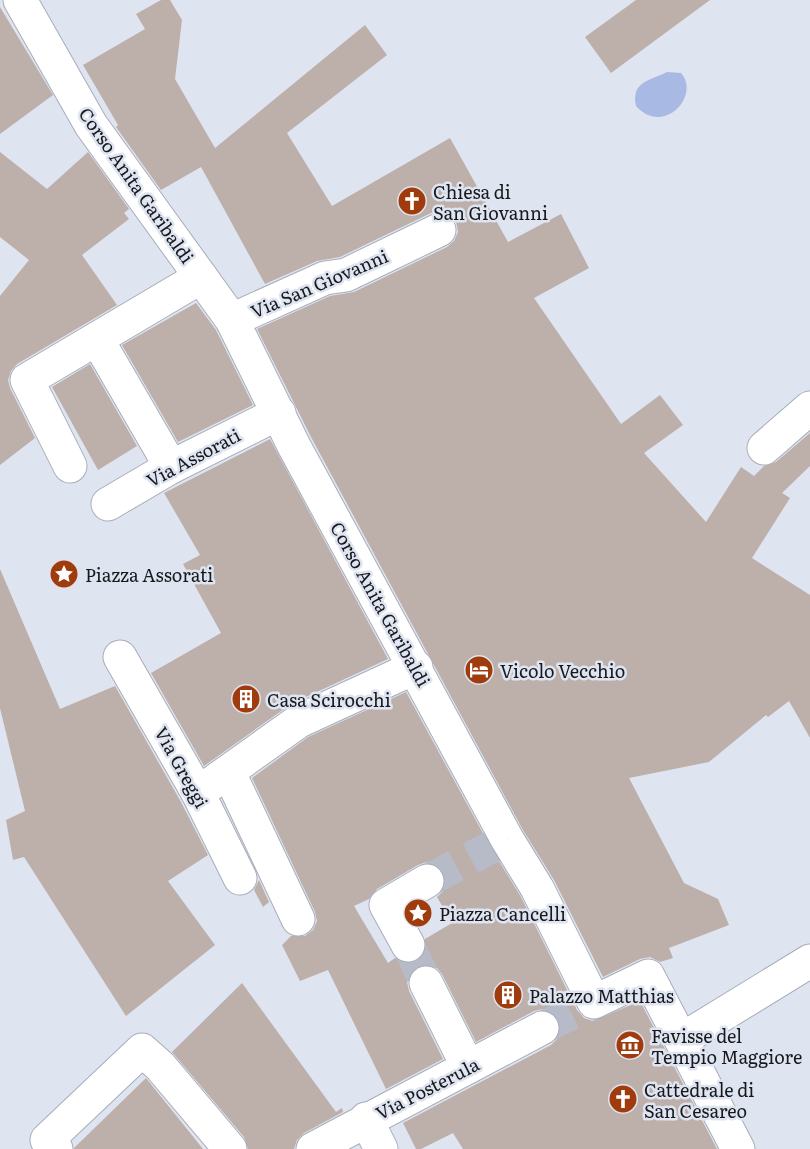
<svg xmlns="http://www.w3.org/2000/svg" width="810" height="1149" font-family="Literata,serif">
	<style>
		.water { fill: #a8b9e3 }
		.building { fill: #bdafaa; fill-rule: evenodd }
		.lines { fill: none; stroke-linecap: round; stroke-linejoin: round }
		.minor-tunnel { stroke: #b7bbc7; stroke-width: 33; stroke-dasharray: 33 16; stroke-linecap: butt }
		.minor-casing { stroke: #a7adb9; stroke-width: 35 }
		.minor { stroke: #fff; stroke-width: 33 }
		.labels { text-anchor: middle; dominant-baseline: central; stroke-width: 5; stroke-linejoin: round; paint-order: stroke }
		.street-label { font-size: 18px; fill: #17191d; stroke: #dfe4f1 }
		.poi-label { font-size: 18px; fill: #17191d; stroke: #dfe4f1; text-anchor: start }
	</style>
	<rect width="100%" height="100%" fill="#dfe4f1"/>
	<path class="water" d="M667,72L681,73C701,95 664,137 636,106C631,81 650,81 667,72Z"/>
	<g class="building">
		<path d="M161,0H170L182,20L175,79L215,148L365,25L387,55L287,133L332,206L450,138L508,242L561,214L589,268L534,298L621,424L660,395L683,425L644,453L706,522L741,467L754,476L764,466L776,462L810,433V466L782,493L790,498L752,558L810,595V738L789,701L768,717L766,715L709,762L629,778L684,883L718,899L729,925L669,948L673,958L660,962L650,957L640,959L603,977L554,880L523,830L311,437L257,329L330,296L354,292L447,247L454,241L458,232L456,221L450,215L441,211L431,213L340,257L317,261L265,284L201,167L161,190L116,127L118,125L83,65L145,29L136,14Z"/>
		<path d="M636,0H710L611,73L585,37Z"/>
		<path d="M0,7L53,95L0,134Z"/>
		<path d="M0,152L47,189L88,152L129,209L124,213L129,219L82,255L117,305L17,364L11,371L8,380L10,388L35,438L0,465V296L29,260L0,237Z"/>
		<path d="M196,303L216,330L253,405L178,442L122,345Z"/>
		<path d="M90,364L137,446L98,470L52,387Z"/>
		<path d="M270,439L388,659L291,704L204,766L151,673L221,633L183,564L200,555L164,493Z"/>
		<path d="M0,569L60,709L115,686L181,802L208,855L168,881L215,945L126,1016L24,857L13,860L6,820L25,811L0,708Z"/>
		<path d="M406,692L491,848L521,897L577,1010L584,1018L593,1021L640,1001L717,1149H463L453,1133L421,1149H416L403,1123L551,1045L558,1038L561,1029L558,1019L552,1012L543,1009L534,1011L476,1042L442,974L436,967L427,964L418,966L410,973L407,982L409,991L443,1059L386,1089L328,970L300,981L282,945L291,936H305L313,930L317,921L315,912L252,778L308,737ZM427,862L437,865L443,872L446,881L444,890L437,897L452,923L425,939L424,954L418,961L407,964L395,958L388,963L354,906L369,899L377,889L418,865Z"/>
		<path d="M259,880L269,902L263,907L254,890Z"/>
		<path d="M242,983L336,1112L342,1108L343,1112L304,1133L297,1140L294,1149H248L244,1137L172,1052Z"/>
		<path d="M146,1078L203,1149H74V1148Z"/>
	</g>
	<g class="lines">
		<g class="minor-tunnel">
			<path d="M427,881L507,839"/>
			<path d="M408,945L426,983"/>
			<path d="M542,1028L594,1002"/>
		</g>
		<g class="minor-casing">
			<g id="minor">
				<path d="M20,0L91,125L232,320L294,446L507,839L537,888L594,1002L648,976L738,1149"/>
				<path d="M232,320L325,278L346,275L439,230"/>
				<path d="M97,339L171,467"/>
				<path d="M764,448L810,408"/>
				<path d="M70,466L27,380L201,277"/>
				<path d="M108,504L171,467L279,413"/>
				<path d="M120,657L198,793L240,878"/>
				<path d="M229,773L298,919"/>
				<path d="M198,793L299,721L416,667"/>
				<path d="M408,945L386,905L427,881"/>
				<path d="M426,983L468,1067"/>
				<path d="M681,1040L810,961"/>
				<path d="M366,1119L381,1149"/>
				<path d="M56,1149L47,1140L142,1050L160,1066L230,1149"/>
				<path d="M313,1149L542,1028"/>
			</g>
		</g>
		<use href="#minor" class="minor"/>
	</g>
	<defs>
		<g id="church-disc" transform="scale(1.5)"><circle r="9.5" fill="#a03b0e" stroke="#dfe4f1"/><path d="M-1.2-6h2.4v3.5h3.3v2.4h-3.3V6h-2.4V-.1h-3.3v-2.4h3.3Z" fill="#fff"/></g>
		<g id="sight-disc" transform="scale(1.5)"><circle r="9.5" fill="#a03b0e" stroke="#dfe4f1"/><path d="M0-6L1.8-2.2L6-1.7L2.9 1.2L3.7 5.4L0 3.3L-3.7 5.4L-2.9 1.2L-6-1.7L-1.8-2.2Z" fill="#fff"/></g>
		<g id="hotel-disc" transform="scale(1.5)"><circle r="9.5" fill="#a03b0e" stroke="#dfe4f1"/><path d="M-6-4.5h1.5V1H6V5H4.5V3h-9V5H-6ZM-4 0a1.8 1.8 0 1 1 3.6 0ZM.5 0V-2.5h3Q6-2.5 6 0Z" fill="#fff"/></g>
		<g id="building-disc" transform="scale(1.5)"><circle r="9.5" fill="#a03b0e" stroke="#dfe4f1"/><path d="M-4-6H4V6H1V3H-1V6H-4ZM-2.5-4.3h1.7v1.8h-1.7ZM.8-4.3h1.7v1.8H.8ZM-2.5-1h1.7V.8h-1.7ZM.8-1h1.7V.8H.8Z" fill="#fff"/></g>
		<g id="museum-disc" transform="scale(1.5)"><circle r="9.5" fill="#a03b0e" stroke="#dfe4f1"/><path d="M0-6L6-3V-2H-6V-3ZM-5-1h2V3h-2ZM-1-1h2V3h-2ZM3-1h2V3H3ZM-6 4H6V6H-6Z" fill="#fff"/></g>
	</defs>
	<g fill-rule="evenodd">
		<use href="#church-disc" x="412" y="201"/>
		<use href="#sight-disc" x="64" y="574"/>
		<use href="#hotel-disc" x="479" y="670"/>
		<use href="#building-disc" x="246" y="699"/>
		<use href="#sight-disc" x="418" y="913"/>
		<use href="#building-disc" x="508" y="995"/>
		<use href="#museum-disc" x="630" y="1045"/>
		<use href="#church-disc" x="623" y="1099"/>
	</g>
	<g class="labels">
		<g class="street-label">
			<text transform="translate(137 185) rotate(55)">Corso Anita Garibaldi</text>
			<text transform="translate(319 283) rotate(-23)">Via San Giovanni</text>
			<text transform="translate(193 457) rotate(-28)">Via Assorati</text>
			<text transform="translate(381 604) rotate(61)">Corso Anita Garibaldi</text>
			<text transform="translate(182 767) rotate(61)">Via Greggi</text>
			<text transform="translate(427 1088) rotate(-27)">Via Posterula</text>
		</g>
		<g class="poi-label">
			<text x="433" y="191">Chiesa di<tspan x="433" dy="21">San Giovanni</tspan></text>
			<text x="85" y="574">Piazza Assorati</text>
			<text x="500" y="670">Vicolo Vecchio</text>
			<text x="267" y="699">Casa Scirocchi</text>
			<text x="439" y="913">Piazza Cancelli</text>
			<text x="529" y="995">Palazzo Matthias</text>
			<text x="651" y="1035">Favisse del<tspan x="651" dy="21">Tempio Maggiore</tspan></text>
			<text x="644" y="1089">Cattedrale di<tspan x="644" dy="21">San Cesareo</tspan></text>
		</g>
	</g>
</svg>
